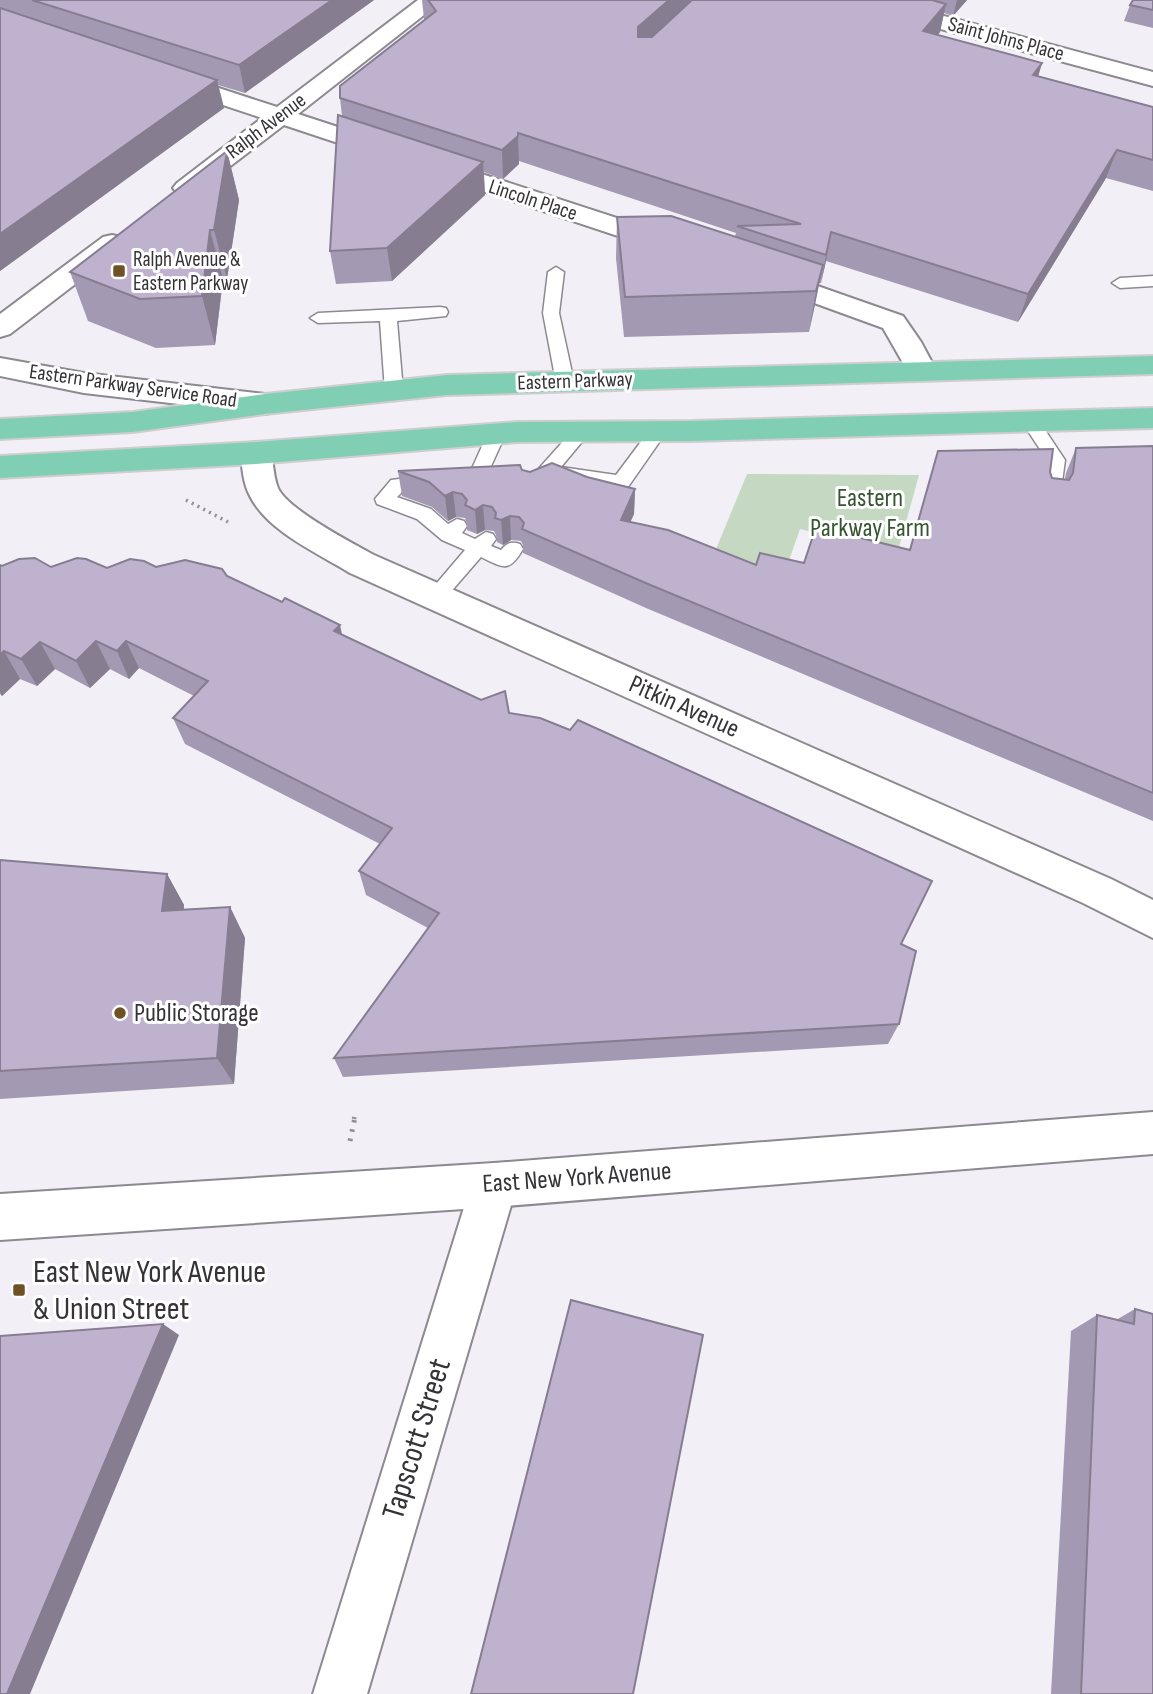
<svg xmlns="http://www.w3.org/2000/svg" width="1153" height="1694" font-family="'Sofia Sans Condensed',sans-serif">
	<style>
		.green { fill: #c5d9c2 }
		.lines { fill: none; stroke-linecap: round; stroke-linejoin: round }
		.lane-casing { stroke: #8c8990; stroke-width: 3 }
		.street-casing { stroke: #8c8990; stroke-width: 4 }
		.secondary-casing { stroke: #8c8990; stroke-width: 4 }
		.primary-casing { stroke: #cfcecf; stroke-width: 4 }
		.path-far2 { stroke: #929095; stroke-width: 3.5; stroke-dasharray: 2 4.5; stroke-linecap: butt }
		.path-far1 { stroke: #929095; stroke-width: 4.5; stroke-dasharray: 2 5; stroke-linecap: butt }
		.path { stroke: #929095; stroke-width: 5; stroke-dasharray: 2.5 7; stroke-linecap: butt }
		.lane { fill: #fff; fill-rule: evenodd }
		.street { fill: #fff; fill-rule: evenodd }
		.secondary { fill: #fff; fill-rule: evenodd }
		.primary { fill: #80cfb4; fill-rule: evenodd }
		.wall { fill: #a499b2 }
		.shaded-wall { fill: #867d91 }
		.building { fill: #bfb2cf; stroke: #867d91; stroke-width: 2 }
		.poi-dot { fill: #6f5126; stroke: #fff; stroke-width: 2.5 }
		.labels { text-anchor: middle; dominant-baseline: central; stroke-width: 6; stroke-linejoin: round; paint-order: stroke }
		.far-street-label { font-size: 21px; fill: #353336; stroke: #fff }
		.far-poi-label { font-size: 21px; fill: #353336; stroke: #fff; text-anchor: start }
		.park-label { font-size: 26px; fill: #355630; stroke: #fff }
		.street-label { font-size: 26px; fill: #353336; stroke: #fff }
		.poi-label { font-size: 26px; fill: #353336; stroke: #fff; text-anchor: start }
		.near-poi-label { font-size: 32px; fill: #353336; stroke: #fff; text-anchor: start }
		.near-street-label { font-size: 32px; fill: #353336; stroke: #fff }
	</style>
	<rect width="100%" height="100%" fill="#f2eff7"/>
	<path class="green" d="M747,474L919,475L890,580L843,540L800,529L785,572L714,554Z"/>
	<g class="lines">
		<g class="lane-casing">
			<g id="lane">
				<path d="M556,267L564,272L559,313L574,382L565,388L556,382L543,313L548,272Z"/>
				<path d="M1153,276V286L1120,288L1112,283L1120,278Z"/>
				<path d="M440,307L446,308L448,312L446,316L397,321L403,391L394,397L385,391L380,321L318,323L310,318L318,313Z"/>
				<path d="M1031,416L1037,418L1065,460L1060,497L1058,502H1044L1042,497L1047,460L1022,422Z"/>
				<path d="M582,425L591,431L561,467L616,475L652,427H664L667,431L628,487L621,488L552,478L548,484H534L532,479L534,474L576,427Z"/>
				<path d="M497,427L506,433L487,475L485,480H471L469,475L488,433Z"/>
				<path d="M431,475L438,476L440,481L438,486L403,491L397,497L431,509L448,524L457,519L464,521L467,526L462,533L475,539L486,532L493,534L496,539L491,546L501,550C507,543 511,541 520,544L523,549C509,573 504,568 481,557L442,602L435,604L428,602L425,597L465,550L442,540L417,519L377,504L375,499L391,480Z"/>
			</g>
		</g>
		<g class="street-casing">
			<g id="street">
				<path d="M418,0H443L298,114L675,237L679,243L675,249L666,251L657,249L284,125L195,193L186,196L177,193L173,188L177,183L262,118L163,85L159,80L163,75H179L277,107Z"/>
				<path d="M848,0H884L1153,72V86L851,5Z"/>
				<path d="M112,235L121,237L125,243L121,249L10,334L0,337V314L103,237Z"/>
				<path d="M769,269L903,316L921,342L936,370L931,377L921,379L911,377L883,328L759,283L755,277L759,271Z"/>
				<path d="M0,358L84,373L265,394L276,397L280,404L276,411L265,414L84,393L0,376Z"/>
				<path d="M494,1163L510,1169L517,1185L367,1694H313L471,1185L478,1169Z"/>
			</g>
		</g>
		<g class="secondary-casing">
			<g id="secondary">
				<path d="M256,442L267,446C275,459 272,474 278,488C287,509 352,543 374,555L1111,879L1153,900V938L1083,903L350,573C318,553 268,532 250,496C243,483 242,467 241,453L245,446Z"/>
				<path d="M1153,1112V1154L494,1207L0,1240V1194L494,1163Z"/>
			</g>
		</g>
		<g class="primary-casing">
			<g id="primary">
				<path d="M1153,356V374L447,395L265,414L133,432L0,439V419L133,412L265,394L447,375Z"/>
				<path d="M1153,408V428L692,441L518,442L256,464L0,478V456L256,442L518,422L692,421Z"/>
			</g>
		</g>
		<path class="path-far2" d="M186,500L228,522"/>
		<path class="path-far1" d="M354,1119L355,1115"/>
		<path class="path" d="M350,1141L355,1117"/>
		<use href="#lane" class="lane"/>
		<use href="#street" class="street"/>
		<use href="#secondary" class="secondary"/>
		<use href="#primary" class="primary"/>
	</g>
	<g class="wall">
		<path d="M0,0H374L245,93L218,85L224,108L0,271Z"/>
		<path d="M422,0H967L953,16L944,13L940,32L938,35L1042,63L1038,76L1153,107V191L1106,178L1018,322L826,261L821,283H819L809,332L624,337L616,258L617,217L735,236L736,233L519,161V164L503,179L484,172L485,195L392,281L336,284L330,251L342,116L340,98L425,20L424,19Z"/>
		<path d="M1153,0V28L1124,21L1130,5Z"/>
		<path d="M227,151L239,200L227,279H223L215,345L156,348L88,321L70,272Z"/>
		<path d="M1153,446V821L646,608L523,553V545L521,541L511,540L503,545L497,542L496,535L494,531L485,530L477,534L467,530L466,521L465,518L456,517L448,521L432,507L402,496L398,471L522,470L530,472L587,477L635,489L634,514L630,522L756,565L804,563L910,549L938,451L1050,472L1052,478L1065,479L1066,473L1076,448Z"/>
		<path d="M0,565L2,566L107,568L156,567L227,576L342,635L509,713L901,944L899,1024L888,1044L343,1077L334,1058L428,928L366,895L359,871L380,844L185,744L173,718L194,696L139,668L129,679L110,669L90,688L55,669L37,686L20,679L2,696L0,694Z"/>
		<path d="M0,860L167,874L184,905V909L230,907L245,938L234,1084L0,1099Z"/>
		<path d="M1135,1309L1153,1694H1051L1071,1331L1097,1315L1116,1320Z"/>
	</g>
	<g class="shaded-wall">
		<path d="M332,0H374L245,93L239,65Z"/>
		<path d="M669,0H697L637,55L638,27Z"/>
		<path d="M957,0H967L953,16Z"/>
		<path d="M946,4L940,32L917,59L923,31Z"/>
		<path d="M1042,63L1034,91L1033,75Z"/>
		<path d="M217,80L224,108L0,271V234Z"/>
		<path d="M518,136L519,164L503,179L502,150Z"/>
		<path d="M1117,150L1106,178L1018,322L1028,294Z"/>
		<path d="M227,151L239,200L227,279L214,230Z"/>
		<path d="M483,162L485,195L392,281L387,248Z"/>
		<path d="M210,230L223,279L215,345L202,296Z"/>
		<path d="M831,232L826,261L821,283L826,255Z"/>
		<path d="M823,265L815,305L809,332L816,291Z"/>
		<path d="M635,489L634,514L620,545L621,520Z"/>
		<path d="M453,492L456,517L448,521L445,496Z"/>
		<path d="M483,505L485,530L477,534L475,510Z"/>
		<path d="M510,516L511,540L503,545L501,520Z"/>
		<path d="M340,625L346,652L334,631Z"/>
		<path d="M96,641L110,669L90,688L76,661Z"/>
		<path d="M126,641L139,668L129,679L117,651Z"/>
		<path d="M40,642L55,669L37,686L21,659Z"/>
		<path d="M4,651L20,679L2,696L0,692V655Z"/>
		<path d="M167,874L184,905L180,941L162,911Z"/>
		<path d="M230,907L245,938L234,1084L217,1058Z"/>
		<path d="M163,1324L179,1335L30,1694H7Z"/>
	</g>
	<g class="building">
		<path d="M32,0H332L239,65Z"/>
		<path d="M428,0H669L638,27V37H652L692,0H932L946,4L923,31L1042,63L1033,75L1153,107V160L1117,150L1028,294L831,232L826,255L737,226L801,224L558,146L518,133V136L502,150L340,98V86L436,11Z"/>
		<path d="M1133,0H1153V10L1130,5Z"/>
		<path d="M0,8L217,80L0,234Z"/>
		<path d="M338,115L483,162L387,248L330,251Z"/>
		<path d="M227,151L214,230H210L202,296L140,299L70,272Z"/>
		<path d="M671,216L823,265L816,291L625,297L617,217Z"/>
		<path d="M1153,446V793L648,584L522,529L524,523L519,517L510,516L501,520L495,518L496,513L492,507L483,505L475,510L465,505L467,500L462,494L453,492L445,496L429,482L398,471L520,465L522,470L530,472L552,463L587,477L635,489L621,520L668,530L756,565L760,553L804,563L816,527L910,550L938,451L1053,449L1050,472L1052,478L1069,480L1073,473L1076,448Z"/>
		<path d="M35,558L51,567L77,558L86,559L107,568L130,559L144,561L156,567L185,560L222,569L227,576L282,602L285,598L340,625L334,631L481,700L505,691L509,713L540,718L570,730L578,720L932,881L901,944L916,951L899,1024L334,1058L439,913L359,871L392,828L173,718L208,681L126,641L117,651L96,641L76,661L40,642L21,659L4,651L0,655V565L2,566L19,559Z"/>
		<path d="M0,860L167,874L162,911L230,907L217,1058L0,1071Z"/>
		<path d="M571,1300L703,1335L633,1694H471Z"/>
		<path d="M1135,1309L1153,1314V1694H1081L1097,1315L1134,1324Z"/>
		<path d="M163,1324L7,1694H0V1336Z"/>
	</g>
	<g class="poi-dot">
		<rect x="112" y="264" width="14" height="14" rx="3.5"/>
		<circle cx="120" cy="1013" r="7"/>
		<rect x="12" y="1283" width="14" height="14" rx="3.5"/>
	</g>
	<g class="labels">
		<g class="far-street-label">
			<text transform="translate(1006 39) rotate(15)">Saint Johns Place</text>
			<text transform="translate(266 126) rotate(-37)">Ralph Avenue</text>
			<text transform="translate(533 200) rotate(18)">Lincoln Place</text>
			<text transform="translate(575 381) rotate(-2)">Eastern Parkway</text>
			<text transform="translate(133 386) rotate(8)">Eastern Parkway Service Road</text>
		</g>
		<g class="far-poi-label">
			<text x="133" y="259">Ralph Avenue &amp;<tspan x="133" dy="24">Eastern Parkway</tspan></text>
		</g>
		<g class="park-label">
			<text x="870" y="498">Eastern<tspan x="870" dy="30">Parkway Farm</tspan></text>
		</g>
		<g class="street-label">
			<text transform="translate(684 707) rotate(24)">Pitkin Avenue</text>
			<text transform="translate(577 1178) rotate(-4)">East New York Avenue</text>
		</g>
		<g class="poi-label">
			<text x="134" y="1013">Public Storage</text>
		</g>
		<g class="near-poi-label">
			<text x="33" y="1272">East New York Avenue<tspan x="33" dy="37">&amp; Union Street</tspan></text>
		</g>
		<g class="near-street-label">
			<text transform="translate(417 1439) rotate(-73)">Tapscott Street</text>
		</g>
	</g>
</svg>
